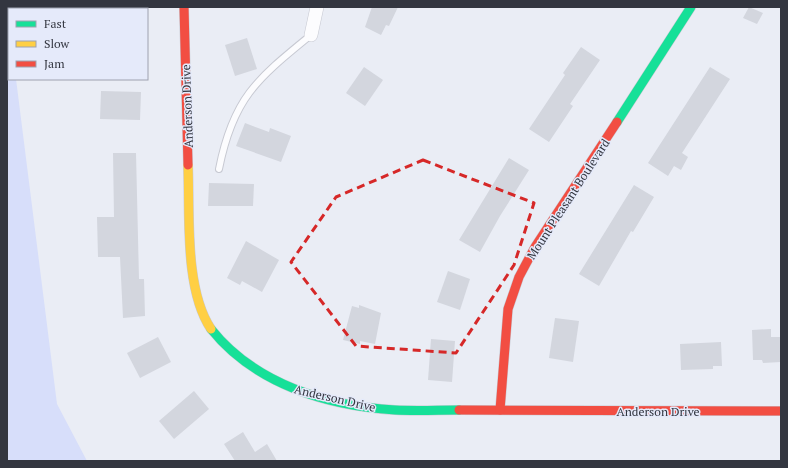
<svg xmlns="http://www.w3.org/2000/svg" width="788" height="468" font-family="'PT Serif',serif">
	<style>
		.green { fill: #d7defa }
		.building { fill: #d3d6de }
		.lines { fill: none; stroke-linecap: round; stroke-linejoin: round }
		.lane-casing { stroke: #c7c9d2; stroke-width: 8 }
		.street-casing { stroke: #c7c9d2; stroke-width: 14 }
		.fast-casing { stroke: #c7c9d2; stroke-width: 10 }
		.slow-casing { stroke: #c7c9d2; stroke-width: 10 }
		.jam-casing { stroke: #c7c9d2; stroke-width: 10 }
		.lane { stroke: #fcfcfe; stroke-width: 6 }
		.street { stroke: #fcfcfe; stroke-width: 13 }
		.fast { stroke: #16e098; stroke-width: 9 }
		.slow { stroke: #ffcf43; stroke-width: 9 }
		.jam { stroke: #f24e42; stroke-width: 9 }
		.marked { fill: none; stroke: #d62828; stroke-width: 3; stroke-dasharray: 8 5; stroke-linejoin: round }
		.labels { text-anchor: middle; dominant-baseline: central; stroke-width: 3; stroke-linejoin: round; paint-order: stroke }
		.street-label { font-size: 12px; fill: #333640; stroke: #e5eafa }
	</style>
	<rect width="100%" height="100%" fill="#eaedf5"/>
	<path class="green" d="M7,7L9,20V79H16L57,404L87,461H7Z"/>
	<g class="building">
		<path d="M372,7H398L389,26L386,25L381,35L365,27Z"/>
		<path d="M749,7L763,13L757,24L743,18Z"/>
		<path d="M247,38L257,69L235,76L225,45Z"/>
		<path d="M581,47L600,60L570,104L573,106L549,142L529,129L565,75L563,73Z"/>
		<path d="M364,67L383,80L365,106L346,93Z"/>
		<path d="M710,67L730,79L682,153L688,157L681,170L674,166L668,176L648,163Z"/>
		<path d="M101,91L141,92L140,120L100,119Z"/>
		<path d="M245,123L269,132L270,128L291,136L281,162L236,146Z"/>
		<path d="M113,153H136L139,279H144L145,316L123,318L120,257H98L97,217H114Z"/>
		<path d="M509,158L529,170L500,216L480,252L459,240Z"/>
		<path d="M209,183L254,184L253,206H208Z"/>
		<path d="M634,185L654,197L633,232L631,231L599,286L579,274Z"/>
		<path d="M246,241L279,260L262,292L242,281L240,285L227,278Z"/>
		<path d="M448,271L470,279L460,310L437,302Z"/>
		<path d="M359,305L381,313L375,344L360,341V344L343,340L352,306L359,308Z"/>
		<path d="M555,318L579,321L573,362L549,358Z"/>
		<path d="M771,329V337H781V362L763,363L762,360H753L752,330Z"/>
		<path d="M158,337L171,362L140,378L127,353Z"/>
		<path d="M431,339L455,341L452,382L428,380Z"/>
		<path d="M721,342L722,366H713V369L681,370L680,344Z"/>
		<path d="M194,391L209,409L174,439L159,421Z"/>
		<path d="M243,432L255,452L267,444L277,461H235L224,444Z"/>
	</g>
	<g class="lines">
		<g class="lane-casing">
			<path id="lane" d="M219,169C233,98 257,79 311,35"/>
		</g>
		<g class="street-casing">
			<path id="street" d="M311,35L317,7"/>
		</g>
		<g class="fast-casing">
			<g id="fast">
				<path d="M617,122L691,7"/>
				<path d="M211,329C255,384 327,406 395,410C417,411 438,410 459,410"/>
			</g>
		</g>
		<g class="slow-casing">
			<path id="slow" d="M188,165C190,213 184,289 211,329"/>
		</g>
		<g class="jam-casing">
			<g id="jam">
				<path d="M184,7L188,165"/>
				<path d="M459,410L781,411"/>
				<path d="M500,410L508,309L519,277L535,247L617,122"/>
			</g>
		</g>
		<use href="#lane" class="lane"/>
		<use href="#street" class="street"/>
		<use href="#fast" class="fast"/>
		<use href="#slow" class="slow"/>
		<use href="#jam" class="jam"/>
	</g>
	<path class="marked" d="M423,160L534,203L514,265L456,353L356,346L291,262L336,197Z"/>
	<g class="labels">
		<g class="street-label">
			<text transform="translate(187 106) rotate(-92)">Anderson Drive</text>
			<text transform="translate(568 199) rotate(-57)">Mount Pleasant Boulevard</text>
			<text transform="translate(335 398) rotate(13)">Anderson Drive</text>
			<text x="658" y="411">Anderson Drive</text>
		</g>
	</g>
	<rect width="788" height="468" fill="none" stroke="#333640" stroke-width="16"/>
	<rect x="8" y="8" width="140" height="72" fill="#e5eafa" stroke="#9ea2b0"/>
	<rect x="16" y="21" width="20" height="6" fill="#16e098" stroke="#9ea2b0"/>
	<text x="44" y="28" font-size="12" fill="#333640">Fast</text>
	<rect x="16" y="41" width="20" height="6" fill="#ffcf43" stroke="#9ea2b0"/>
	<text x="44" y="48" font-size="12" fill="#333640">Slow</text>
	<rect x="16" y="61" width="20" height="6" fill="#f24e42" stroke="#9ea2b0"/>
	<text x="44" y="68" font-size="12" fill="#333640">Jam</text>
</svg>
